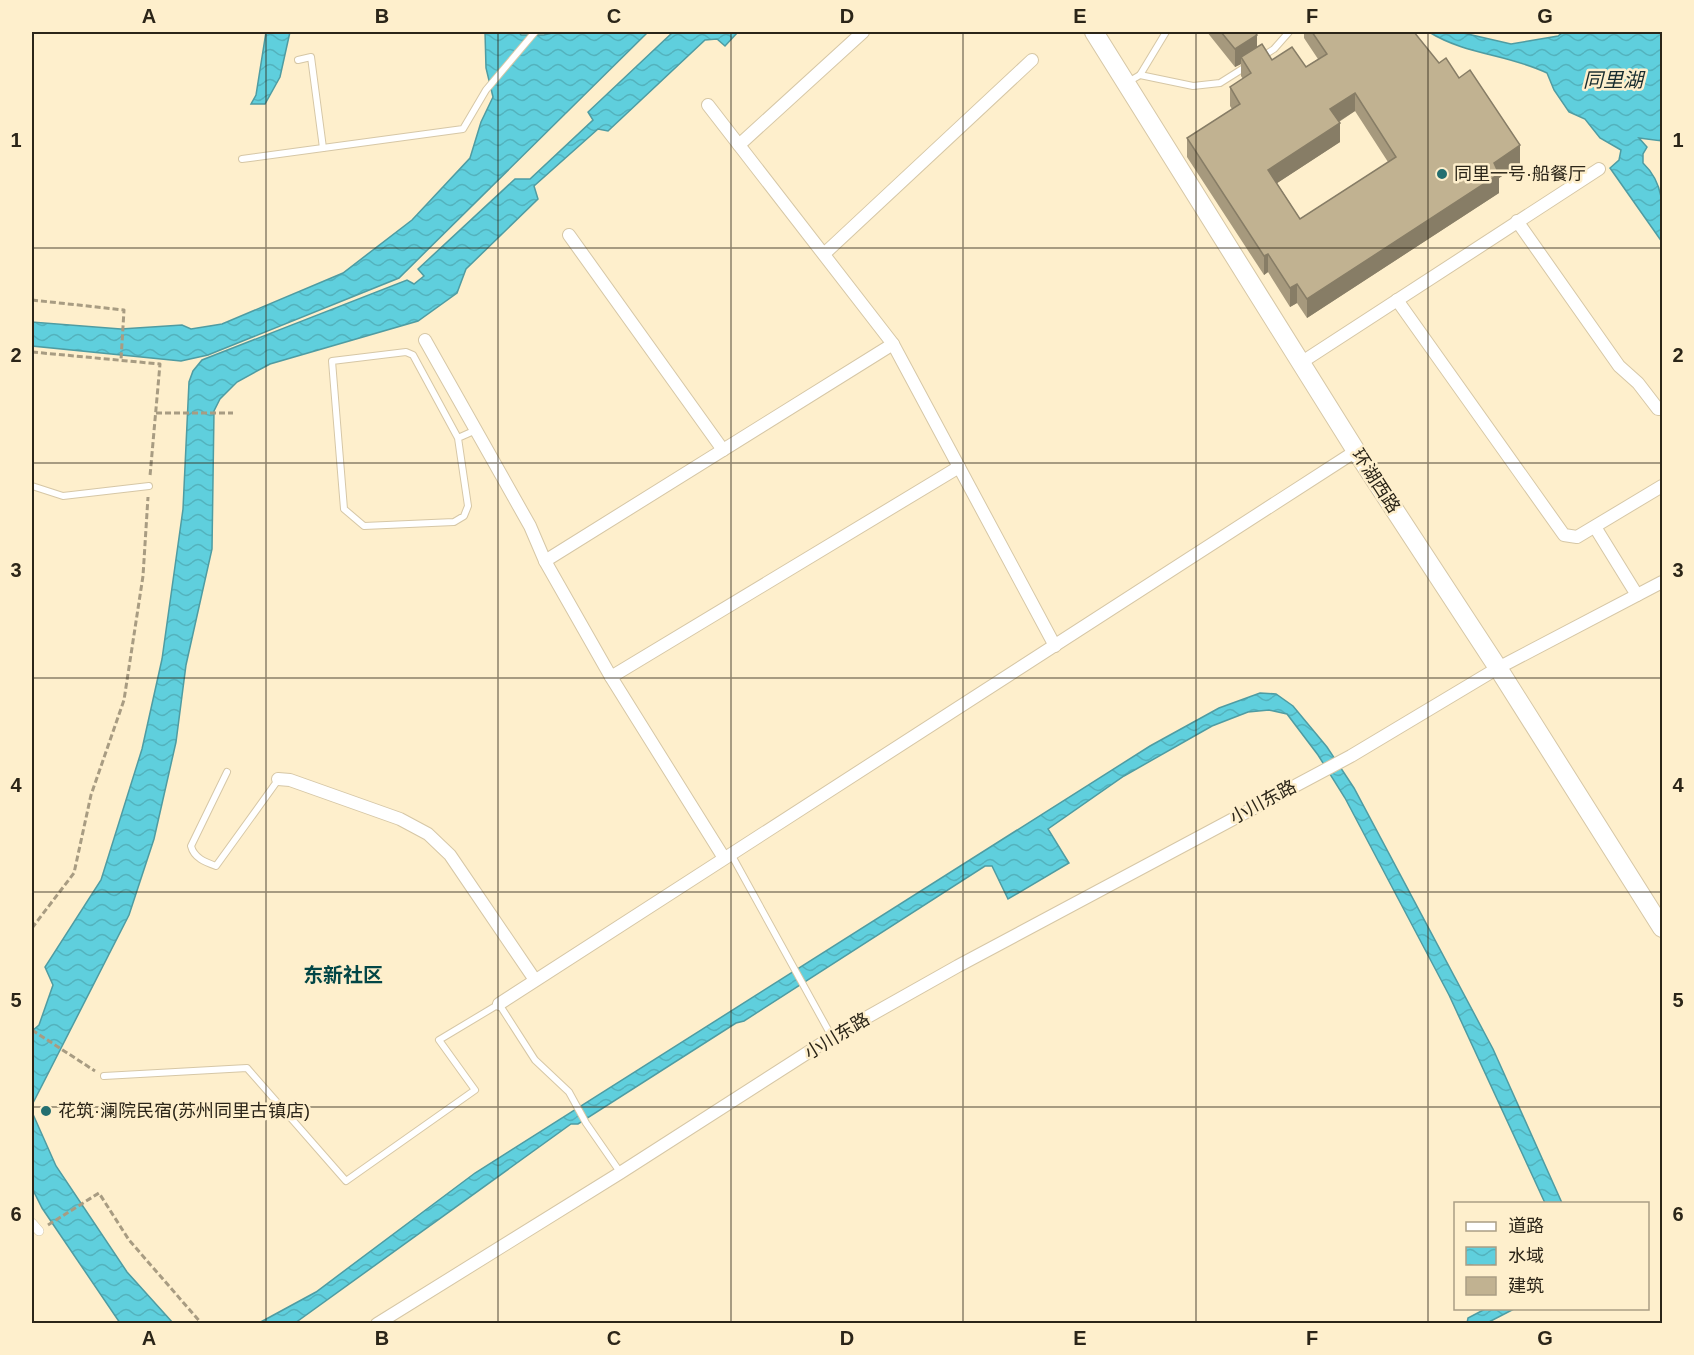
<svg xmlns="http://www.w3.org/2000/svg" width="1694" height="1355" font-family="Arial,'Noto Sans SC',sans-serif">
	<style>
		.water { fill: url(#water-waves); stroke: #4f9ca2; stroke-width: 1.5 }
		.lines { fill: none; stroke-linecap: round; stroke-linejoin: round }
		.service-casing { stroke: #d6c7a6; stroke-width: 8 }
		.pedestrian-casing { stroke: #d6c7a6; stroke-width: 10 }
		.minor-casing { stroke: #d6c7a6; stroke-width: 14 }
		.secondary-casing { stroke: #d6c7a6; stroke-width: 20 }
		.path { stroke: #a89c82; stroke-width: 3; stroke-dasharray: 6 3; stroke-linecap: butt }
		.service { stroke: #fff; stroke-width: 6 }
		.pedestrian { stroke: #fff; stroke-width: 9 }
		.minor { stroke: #fff; stroke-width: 12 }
		.secondary { stroke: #fff; stroke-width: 18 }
		.wall { fill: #a6997d; fill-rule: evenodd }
		.shaded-wall { fill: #877d66 }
		.building { fill: #c1b291; stroke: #877d66; stroke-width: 1.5; fill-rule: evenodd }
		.grid { fill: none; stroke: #2b2518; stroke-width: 1.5; stroke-opacity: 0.55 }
		.poi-dot { fill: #246f70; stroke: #feefcc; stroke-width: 2 }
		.labels { text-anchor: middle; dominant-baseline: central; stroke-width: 5; stroke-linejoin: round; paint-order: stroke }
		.poi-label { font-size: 18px; fill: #2b2518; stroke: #feefcc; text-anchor: start }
		.street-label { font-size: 18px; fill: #2b2518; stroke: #feefcc }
		.water-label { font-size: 20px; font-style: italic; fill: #192d30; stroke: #feefcc }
		.neighbourhood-label { font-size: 20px; font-weight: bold; fill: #024646; stroke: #feefcc }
		.neatline { fill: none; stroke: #2b2518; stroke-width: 2 }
		.grid-label { font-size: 20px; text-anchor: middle; font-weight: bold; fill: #2b2518 }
	</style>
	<defs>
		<pattern id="water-waves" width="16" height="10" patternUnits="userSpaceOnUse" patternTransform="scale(1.5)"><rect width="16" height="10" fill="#5fcfdd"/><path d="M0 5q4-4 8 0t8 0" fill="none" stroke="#53b2bd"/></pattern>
	</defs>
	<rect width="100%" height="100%" fill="#feefcc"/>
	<g class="water">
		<path d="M266,32H290L280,77L265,104H251L256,95Z"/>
		<path d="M485,32H519L521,35H544L556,32H648L399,278L208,355L181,361L32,346V322L121,329L182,325L191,329L222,324L343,273L412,220L470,158L481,122L493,97L486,68Z"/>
		<path d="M673,32H738L725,46L717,39L705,40L608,131L598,129L534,186L538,199L466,269L457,293L418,321L270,364L237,382L220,399L214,411L212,549L186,665L176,742L154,839L129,915L32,1105V1031L39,1025L53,985L45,967L101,880L142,749L162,659L183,509L189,382L193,371L202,360L407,280L414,284L424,276L418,269L515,179H530L593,120L588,112Z"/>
		<path d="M1429,32H1459L1511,44L1558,36L1563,32H1662V141L1639,138L1647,147L1643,154V163C1666,185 1663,212 1662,242L1610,168L1619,160L1621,150L1600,138L1585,119L1569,112L1554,90L1547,73C1508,54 1466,55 1429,32Z"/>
		<path d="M1260,693L1276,694L1293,706L1327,747L1354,788L1493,1049L1562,1203H1545L1449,995L1345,798L1318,755L1287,714L1269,710L1248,712L1212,726L1124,776L1048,829L1069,863L1008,899L992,866H985L744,1021L736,1023L578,1124H571L295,1323L257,1324L316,1292L475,1173L1150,746L1219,708Z"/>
		<path d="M32,1112L56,1166L127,1272L173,1323H120L42,1208L32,1188Z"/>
		<path d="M1487,1308H1514V1309L1487,1323H1467L1468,1318Z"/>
	</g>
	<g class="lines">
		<g class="service-casing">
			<g id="service">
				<path d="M1263,56L1274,49L1289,32"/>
				<path d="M298,60L311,57L323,148"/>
				<path d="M1140,75L1193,86L1220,83L1247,66"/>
				<path d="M1128,82L1140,75L1166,32"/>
				<path d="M242,159L463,129L486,90L535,32"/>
				<path d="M458,438L468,506L464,516L454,522L364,526L344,509L332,361L406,352L413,355L458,438L476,430"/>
				<path d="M32,486L63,496L149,486"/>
				<path d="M227,772L191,846C194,858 205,862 216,866L278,780"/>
				<path d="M731,854L832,1037"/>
				<path d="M104,1076L247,1068L346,1181L475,1090L439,1040L499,1004L535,1060L569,1092L586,1123L620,1172"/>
			</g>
		</g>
		<g class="pedestrian-casing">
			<path id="pedestrian" d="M32,1223L39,1231"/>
		</g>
		<g class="minor-casing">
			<g id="minor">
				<path d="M708,105L893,344L1055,646"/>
				<path d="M739,145L863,32"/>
				<path d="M1517,221L1619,366L1638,383L1658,409H1662"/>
				<path d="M569,235L723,450"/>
				<path d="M824,254L1032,60"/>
				<path d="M1397,300L1564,535L1577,537L1662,486"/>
				<path d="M425,340L530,526L545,561L611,677L724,858"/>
				<path d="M1302,362L1599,169"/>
				<path d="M1595,527L1637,595"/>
				<path d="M545,561L893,344"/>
				<path d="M611,677L959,467"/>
				<path d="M278,779L290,780L400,819L428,834L450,855L535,980"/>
				<path d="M499,1004L1356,451"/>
				<path d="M377,1324L620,1173L832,1037L958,966L1351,756L1498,668L1662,582"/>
			</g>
		</g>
		<g class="secondary-casing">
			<path id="secondary" d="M1094,32L1356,451L1498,668L1662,928"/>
		</g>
		<g class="path">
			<path d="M32,300L124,310L121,360"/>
			<path d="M32,352L160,364L150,476"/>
			<path d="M156,413H233"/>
			<path d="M32,928L74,873L91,795L124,700L143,576L148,497"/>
			<path d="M32,1030L95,1071"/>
			<path d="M48,1225L99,1193L129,1240L202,1324"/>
		</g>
		<use href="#service" class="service"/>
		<use href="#pedestrian" class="pedestrian"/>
		<use href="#minor" class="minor"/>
		<use href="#secondary" class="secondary"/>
	</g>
	<path class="wall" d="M1207,32H1255L1257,47L1272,60L1306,67L1318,59L1304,38V32H1407L1439,63L1459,78L1520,164L1499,178V193L1307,318L1297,303L1290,307L1268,272L1264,275L1187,157V138L1232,109L1230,106V87L1243,79L1241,76V64L1235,67ZM1355,111L1388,162L1300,219L1277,183L1340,142L1339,122Z"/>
	<g class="shaded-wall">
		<path d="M1257,35V54L1241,57V64L1235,67V49Z"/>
		<path d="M1355,93V111L1330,127V109Z"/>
		<path d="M1340,123V142L1268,189V170Z"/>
		<path d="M1520,145V164L1499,178V193L1307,318V299L1494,163Z"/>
		<path d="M1268,254V272L1264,275V256Z"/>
		<path d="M1297,284V303L1290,307V288Z"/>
	</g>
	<g class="building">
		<path d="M1221,32H1255L1257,35L1235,49Z"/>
		<path d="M1312,32H1407L1408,33L1409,32H1414L1439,63L1446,58L1459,78L1470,70L1520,145L1494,163L1499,174L1307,299L1297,284L1290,288L1268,254L1264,256L1187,138L1240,104L1230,87L1251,73L1241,57L1262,44L1272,60L1292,47L1306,67L1327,54ZM1355,93L1396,157L1300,219L1268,170L1340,123L1330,109Z"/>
	</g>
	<path class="grid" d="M266,32V1324M498,32V1324M731,32V1324M963,32V1324M1196,32V1324M1428,32V1324M32,248H1662M32,463H1662M32,678H1662M32,892H1662M32,1107H1662"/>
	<g class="poi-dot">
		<circle cx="1442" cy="174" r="6"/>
		<circle cx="46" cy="1111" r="6"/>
	</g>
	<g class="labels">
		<g class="poi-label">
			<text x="1454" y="174">同里一号·船餐厅</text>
			<text x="58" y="1111">花筑·澜院民宿(苏州同里古镇店)</text>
		</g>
		<g class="street-label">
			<text transform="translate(1376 481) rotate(57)">环湖西路</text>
			<text transform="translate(1263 802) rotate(-28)">小川东路</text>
			<text transform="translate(837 1036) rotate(-31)">小川东路</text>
		</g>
		<g class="water-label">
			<text x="1613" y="80">同里湖</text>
		</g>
		<g class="neighbourhood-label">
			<text x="343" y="975">东新社区</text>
		</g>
	</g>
	<rect width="1694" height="1355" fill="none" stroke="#feefcc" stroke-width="66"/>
	<rect x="1454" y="1202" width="195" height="108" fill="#feefcc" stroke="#aa9e84" stroke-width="1.5"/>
	<rect x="1466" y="1222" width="30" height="9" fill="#ffffff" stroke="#aa9e84" stroke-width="1.5"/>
	<text x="1508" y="1232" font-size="18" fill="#2b2518">道路</text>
	<rect x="1466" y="1247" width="30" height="18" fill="url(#water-waves)" stroke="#aa9e84" stroke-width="1.5"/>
	<text x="1508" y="1262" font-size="18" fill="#2b2518">水域</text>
	<rect x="1466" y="1277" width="30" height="18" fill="#c1b291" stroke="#aa9e84" stroke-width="1.5"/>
	<text x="1508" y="1292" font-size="18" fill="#2b2518">建筑</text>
	<rect x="33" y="33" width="1628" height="1289" class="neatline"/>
	<g class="grid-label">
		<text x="149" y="23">A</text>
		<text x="382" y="23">B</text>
		<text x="614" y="23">C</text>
		<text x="847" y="23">D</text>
		<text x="1080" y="23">E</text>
		<text x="1312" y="23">F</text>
		<text x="1545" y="23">G</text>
		<text x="16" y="147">1</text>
		<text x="1678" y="147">1</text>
		<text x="16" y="362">2</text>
		<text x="1678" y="362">2</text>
		<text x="16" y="577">3</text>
		<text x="1678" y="577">3</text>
		<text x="16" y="792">4</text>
		<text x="1678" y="792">4</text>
		<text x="16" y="1007">5</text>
		<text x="1678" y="1007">5</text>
		<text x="16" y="1221">6</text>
		<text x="1678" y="1221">6</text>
		<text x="149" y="1345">A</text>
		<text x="382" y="1345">B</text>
		<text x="614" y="1345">C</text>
		<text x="847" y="1345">D</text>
		<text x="1080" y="1345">E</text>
		<text x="1312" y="1345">F</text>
		<text x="1545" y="1345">G</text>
	</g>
</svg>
